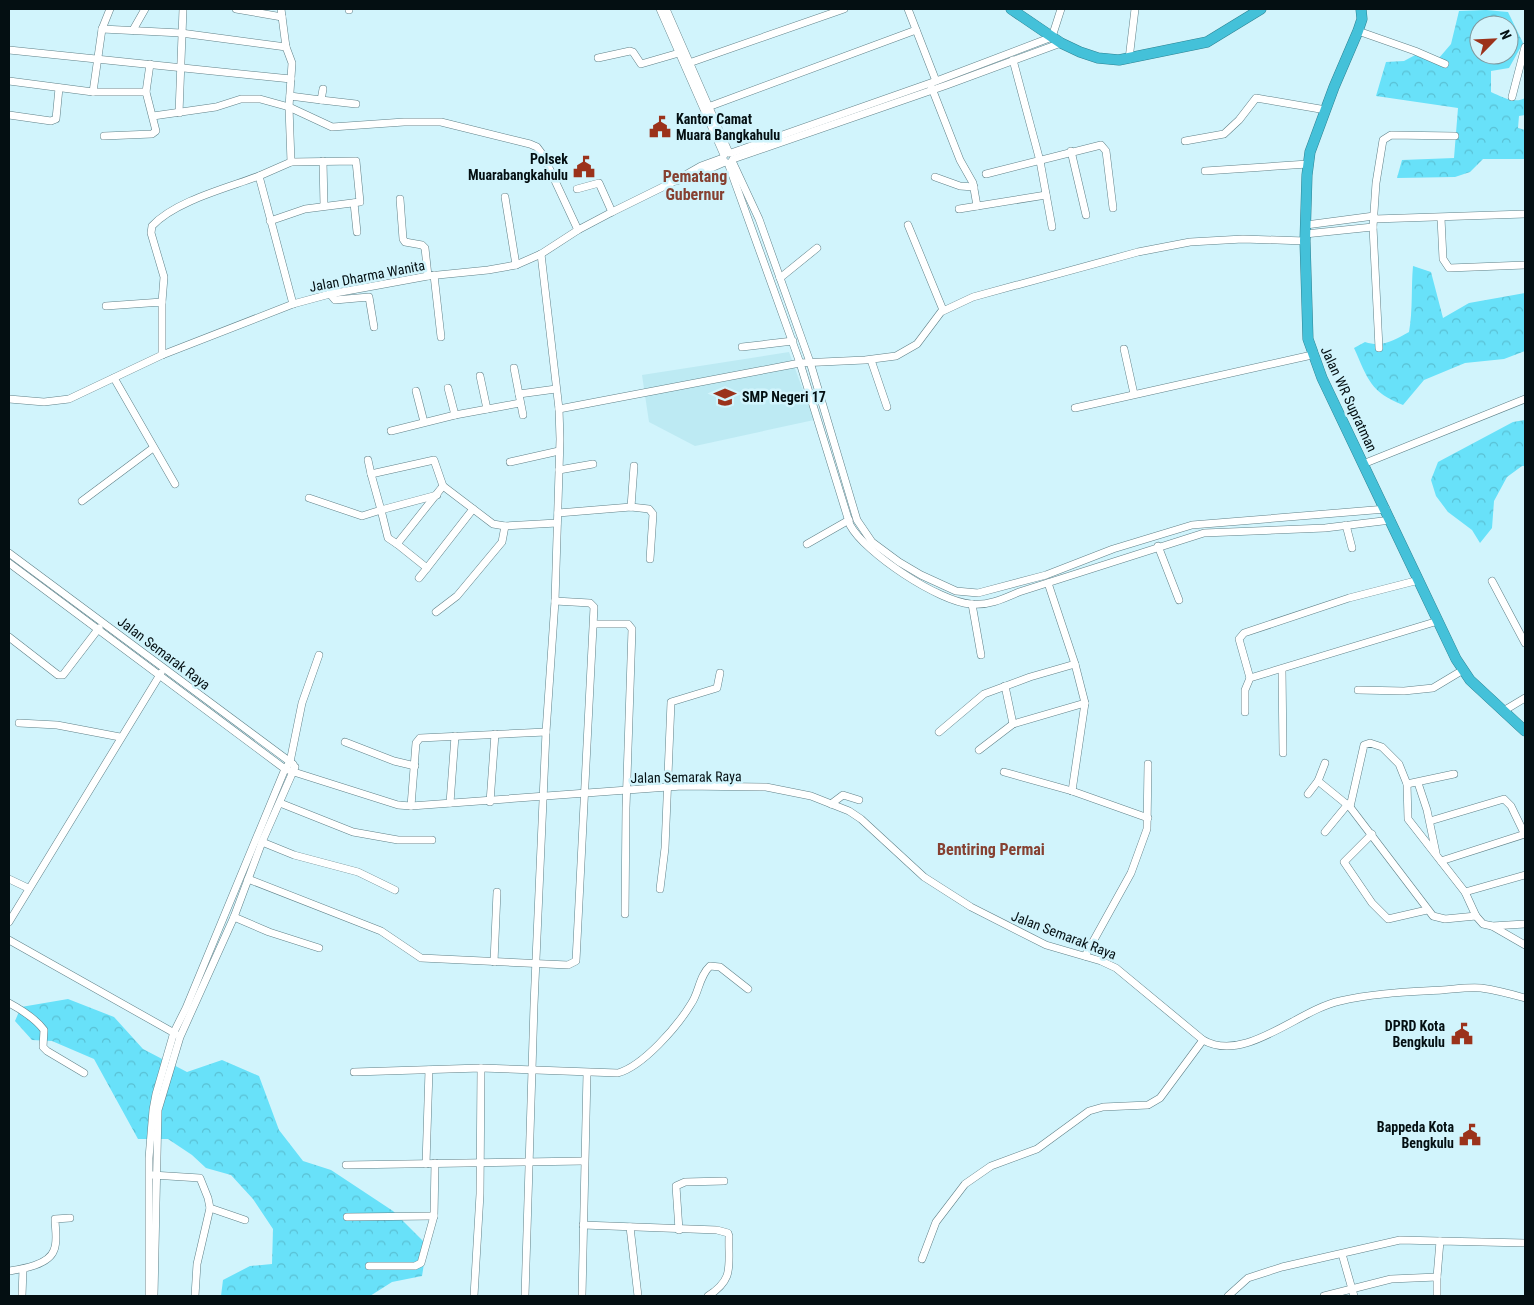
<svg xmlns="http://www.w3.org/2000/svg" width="1534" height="1305" font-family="'Roboto Condensed',sans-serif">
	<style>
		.built { fill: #bdeaf3 }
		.forest { fill: url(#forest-crowns); fill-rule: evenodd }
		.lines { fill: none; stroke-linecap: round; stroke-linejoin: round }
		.minor-casing { stroke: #608188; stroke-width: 8 }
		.highway-casing { stroke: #2e8393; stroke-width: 11 }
		.minor { stroke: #fff; stroke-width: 7 }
		.highway { stroke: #44c1d9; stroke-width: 10 }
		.labels { text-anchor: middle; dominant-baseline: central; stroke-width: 5; stroke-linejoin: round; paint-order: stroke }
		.poi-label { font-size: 14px; font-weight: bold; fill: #040f12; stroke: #d1f4fc; text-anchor: end }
		.street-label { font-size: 14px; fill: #040f12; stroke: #d1f4fc }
		.quarter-label { font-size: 16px; font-weight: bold; fill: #864031; stroke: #d1f4fc }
	</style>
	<defs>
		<pattern id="forest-crowns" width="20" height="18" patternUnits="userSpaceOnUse" patternTransform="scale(1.25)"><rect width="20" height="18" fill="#68e1f9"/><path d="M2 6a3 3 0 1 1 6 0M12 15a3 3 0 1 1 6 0" fill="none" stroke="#59c0d4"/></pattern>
	</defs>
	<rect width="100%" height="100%" fill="#d1f4fc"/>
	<path class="built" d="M789,352L814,420L695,446L649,422L642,375Z"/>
	<g class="forest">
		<path d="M1486,10L1508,12L1523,43L1509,68L1491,71V92C1502,97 1515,104 1525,98V115L1519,116L1518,128L1525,130V159H1483L1470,172L1455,177L1397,178L1402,160L1454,158L1458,108L1376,96L1386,62L1404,61L1419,53L1439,58L1451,44L1459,11ZM1479,25H1509V55H1479Z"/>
		<path d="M1413,266L1431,272L1443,318L1469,303L1525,293V351L1504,359L1465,363L1424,380L1403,405C1370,392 1368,379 1354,348L1365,342C1383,348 1394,340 1409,332C1413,310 1411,288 1413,266Z"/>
		<path d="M1525,420V466H1522L1507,477L1494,501L1492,528L1480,543L1472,530L1448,512L1436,496L1431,480L1438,462L1513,422Z"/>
		<path d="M68,999L114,1017L143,1049L187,1072L222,1060L259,1076L279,1130L303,1161L331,1170L393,1211L427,1245L422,1276L392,1282L370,1296H221L223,1280L250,1266L272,1264L273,1229L253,1199L231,1175L206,1168L192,1155L168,1139H138L94,1059L52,1041L32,1040L15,1021L21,1007Z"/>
	</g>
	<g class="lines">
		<g class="minor-casing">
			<g id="minor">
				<path d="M236,9L282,17"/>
				<path d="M281,9L286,47L292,63L289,107L291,162L259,176L293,304"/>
				<path d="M660,9L724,155"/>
				<path d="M666,9L729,153"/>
				<path d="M908,9L936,81"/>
				<path d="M349,10V9"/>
				<path d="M102,29L181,33L286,47"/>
				<path d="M133,30L145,9"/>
				<path d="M1358,31L1415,51L1445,64"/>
				<path d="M9,50L291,79"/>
				<path d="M598,58L630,51L633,52L641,64L679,53"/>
				<path d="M1129,59L1135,9"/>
				<path d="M1013,60L1040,161L1052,227"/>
				<path d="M689,63L844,9"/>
				<path d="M9,81L93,92H146"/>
				<path d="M931,86L960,160L973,183L977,206"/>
				<path d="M93,92L102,29L110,9"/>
				<path d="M290,96L321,100L323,89"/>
				<path d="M1512,97L1525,47"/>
				<path d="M321,100L356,104"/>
				<path d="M708,107L916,30"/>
				<path d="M179,113L183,9"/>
				<path d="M9,115L51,121L56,119L59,88"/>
				<path d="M153,116L216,107L241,99H260L289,107L332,127L404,122H441L530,144L537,147L543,155L578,230"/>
				<path d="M104,136L152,134L156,131L146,92L150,64"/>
				<path d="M1185,141L1224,134L1239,120L1256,98L1326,110"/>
				<path d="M1071,151L1086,215"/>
				<path d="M731,153L939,80L1052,37L1061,9"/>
				<path d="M733,159L947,85L1061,43"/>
				<path d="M323,161L324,206"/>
				<path d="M732,161L759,219L810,362L857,520L872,542L899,562L921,575L956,591L978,593L1046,575L1113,549L1192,525L1386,509"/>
				<path d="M728,163L800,363L850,525C865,553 939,602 971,604C988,606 1003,599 1019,592L1204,533L1325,528L1391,520"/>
				<path d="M1205,171L1308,164"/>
				<path d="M986,174L1101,145L1106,151L1113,208"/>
				<path d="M935,177L960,186L974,187"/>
				<path d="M680,178L701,166L723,158"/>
				<path d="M577,189L599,183L612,212"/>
				<path d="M505,197L516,265"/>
				<path d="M400,199L403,239L405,242L422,245L425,248L428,276"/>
				<path d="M354,203L357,232"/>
				<path d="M959,209L1046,195"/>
				<path d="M1441,218L1443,259L1449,268L1525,265"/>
				<path d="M1374,219L1525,214"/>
				<path d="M270,221L305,209L360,202L356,161L291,162"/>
				<path d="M908,225L943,310"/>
				<path d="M1306,225L1374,216"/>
				<path d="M1305,234L1373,227"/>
				<path d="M434,275L441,337"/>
				<path d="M780,278L817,248"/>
				<path d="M330,294L335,300L369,297L374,327"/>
				<path d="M162,302L164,277L151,233L152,226C175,201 227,188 259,176"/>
				<path d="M106,306L162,302V355"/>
				<path d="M742,347L793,341"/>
				<path d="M1379,348L1373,227L1376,183L1383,140L1391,135L1455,136"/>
				<path d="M1124,349L1134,394"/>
				<path d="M871,360L887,407"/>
				<path d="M514,368L523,415"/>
				<path d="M480,376L487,409"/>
				<path d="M114,378L175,484"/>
				<path d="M448,388L455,415"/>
				<path d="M416,391L424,422"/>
				<path d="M519,394L556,389"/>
				<path d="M9,399L44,402L69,399L162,355L293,304L330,294L428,276L488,270L516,265L541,254L578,230L612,212L675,181L688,178L725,162"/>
				<path d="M1075,408L1312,355"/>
				<path d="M559,409L800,363L865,360L896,356L917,344L941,312L973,297L1138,252L1190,242L1243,239L1305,241"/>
				<path d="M391,431L455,415L520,403"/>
				<path d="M368,460L371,474"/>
				<path d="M510,462L559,451"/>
				<path d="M1363,464L1525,399"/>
				<path d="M559,470L593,464"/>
				<path d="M443,486L397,544L427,568L473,509"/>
				<path d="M437,495L381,510L371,474L434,460L443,486L493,524L505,526L557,523"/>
				<path d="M309,498L362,516L381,510L388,538L397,544"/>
				<path d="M82,501L153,448"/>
				<path d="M631,507L634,466"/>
				<path d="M558,513L631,507L649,509L653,514L650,559"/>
				<path d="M1346,525L1352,548"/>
				<path d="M807,544L849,520"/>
				<path d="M1158,546L1179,600"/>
				<path d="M9,553L293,764"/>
				<path d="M9,563L285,769L297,773L398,805L411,806L682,786L766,787L811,796L849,811L861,819L924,877L971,907L1046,945L1101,961L1116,968L1203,1040C1245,1064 1298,1010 1340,1001C1373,993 1409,992 1442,990C1455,989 1468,987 1481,988C1495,990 1511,994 1525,998"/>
				<path d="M419,578L427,568"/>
				<path d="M1492,581L1525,643"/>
				<path d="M1048,583L1075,664L1085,703L1072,791"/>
				<path d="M972,604L981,655"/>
				<path d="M436,612L457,596L502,542L505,526"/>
				<path d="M595,624H628L632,629L626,808L625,914"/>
				<path d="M9,637L58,675H63L99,628"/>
				<path d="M1282,669L1283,753"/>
				<path d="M1250,678L1239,639L1244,633L1349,598L1419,580"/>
				<path d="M1005,686L1013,724"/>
				<path d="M1358,690L1404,691L1433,688L1463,670"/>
				<path d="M1505,710L1525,698"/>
				<path d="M1245,712V690L1250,678L1438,621"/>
				<path d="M19,723L57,725L120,737"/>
				<path d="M939,732L984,694L1030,677L1075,664"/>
				<path d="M345,742L394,761L415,766"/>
				<path d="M979,750L1013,724L1085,703"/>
				<path d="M1004,772L1072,791L1148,818"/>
				<path d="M1318,781L1350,807L1364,745L1370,743L1382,747L1399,764L1407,784L1408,819L1465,892L1476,916L1483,924L1492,926L1525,924"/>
				<path d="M1418,783L1427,810L1436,853"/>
				<path d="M1407,784L1454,774"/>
				<path d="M1308,794L1318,781L1325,763"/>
				<path d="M490,802L495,734"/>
				<path d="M280,803L353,832L398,840H432"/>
				<path d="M450,803L455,736"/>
				<path d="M831,804L843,795L859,800"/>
				<path d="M411,806L416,743L420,738L546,732"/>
				<path d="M1350,807L1433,916L1445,919L1476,916"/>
				<path d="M1430,821L1504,799L1511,806L1525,835"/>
				<path d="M1325,832L1348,804"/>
				<path d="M1372,834L1344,862L1372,903L1388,919L1427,910"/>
				<path d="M262,842L294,855L358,872L395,890"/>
				<path d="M1441,861L1525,834"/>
				<path d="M9,879L28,888"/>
				<path d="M248,879L381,931L421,958L568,965L576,961L594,607L590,603L555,601"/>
				<path d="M660,889L665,848L671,702L717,688L720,673"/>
				<path d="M1465,892L1525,875"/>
				<path d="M234,917L269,932L319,948"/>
				<path d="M9,922L161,673"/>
				<path d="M1492,926L1525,945"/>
				<path d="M9,940L176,1034"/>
				<path d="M1085,956L1131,873L1147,829L1148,764"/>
				<path d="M494,962L497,892"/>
				<path d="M9,1003C22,1010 35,1018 44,1030L43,1047L47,1051L84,1073"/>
				<path d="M481,1068L618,1073C643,1066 677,1027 691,1004C699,993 699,976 710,966L720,967L748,989"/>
				<path d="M354,1072L481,1068L480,1194L474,1296"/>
				<path d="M426,1164L429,1070"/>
				<path d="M346,1165L584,1161"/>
				<path d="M152,1175L200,1178L208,1198L210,1208L245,1220"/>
				<path d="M347,1217L434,1216"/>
				<path d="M583,1225L717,1230L728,1233L729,1236C728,1266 735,1279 708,1296"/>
				<path d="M630,1227L638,1296"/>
				<path d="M679,1230L676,1186L685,1182L724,1181"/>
				<path d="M1342,1254L1354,1296"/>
				<path d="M922,1259L936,1222L965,1184L991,1166L1037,1149L1089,1111L1103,1107L1148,1105L1160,1098L1203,1040"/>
				<path d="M369,1266H415L421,1263L434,1216L435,1163"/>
				<path d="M9,1271C22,1269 49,1265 54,1250C58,1241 55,1228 55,1219L70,1218"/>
				<path d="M22,1296L23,1269"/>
				<path d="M149,1296V1158L153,1110L156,1094L174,1032L186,1008L285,769L290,762L302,703L319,655"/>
				<path d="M154,1296L158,1110L180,1037L234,917L262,842L295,767"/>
				<path d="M195,1296L197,1264L210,1208"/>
				<path d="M525,1296L534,1005L546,732L555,601L560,439L559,409L541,254"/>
				<path d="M582,1296L587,1073"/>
				<path d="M1228,1296L1248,1278L1282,1267L1400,1240L1440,1241"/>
				<path d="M1324,1296L1391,1279L1437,1277L1440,1241L1525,1243"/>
				<path d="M1437,1296V1277"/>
			</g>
		</g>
		<g class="highway-casing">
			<g id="highway">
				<path d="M1011,9L1061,43L1080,52L1098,58L1119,60L1207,42L1261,9"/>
				<path d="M1361,9L1362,19L1358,31L1334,87L1310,152L1307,175L1305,241L1308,339L1322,378L1456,659L1470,680L1525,731"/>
			</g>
		</g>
		<use href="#minor" class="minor"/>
		<use href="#highway" class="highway"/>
	</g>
	<defs>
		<g id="civic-bare" transform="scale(1.725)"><path d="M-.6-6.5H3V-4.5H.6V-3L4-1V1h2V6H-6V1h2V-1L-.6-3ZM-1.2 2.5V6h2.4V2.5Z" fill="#9b321b" stroke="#d1f4fc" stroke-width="2.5" paint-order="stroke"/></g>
		<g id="school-bare" transform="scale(1.725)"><path d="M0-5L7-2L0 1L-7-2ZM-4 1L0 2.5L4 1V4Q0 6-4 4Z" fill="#9b321b" stroke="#d1f4fc" stroke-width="2.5" paint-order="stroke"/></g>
	</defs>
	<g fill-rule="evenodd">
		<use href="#civic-bare" x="660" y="127"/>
		<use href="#civic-bare" x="584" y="167"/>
		<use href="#school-bare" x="725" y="397"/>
		<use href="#civic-bare" x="1462" y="1034"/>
		<use href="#civic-bare" x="1470" y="1135"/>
	</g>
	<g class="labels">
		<g class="poi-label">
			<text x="676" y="119" text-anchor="start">Kantor Camat<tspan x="676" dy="16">Muara Bangkahulu</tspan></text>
			<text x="568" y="159">Polsek<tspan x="568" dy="16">Muarabangkahulu</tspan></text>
			<text x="742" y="397" text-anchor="start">SMP Negeri 17</text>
			<text x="1445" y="1026">DPRD Kota<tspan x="1445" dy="16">Bengkulu</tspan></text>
			<text x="1454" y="1127">Bappeda Kota<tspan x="1454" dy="16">Bengkulu</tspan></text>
		</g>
		<g class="street-label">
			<text transform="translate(367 276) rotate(-11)">Jalan Dharma Wanita</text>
			<text transform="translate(1349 399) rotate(65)">Jalan WR Supratman</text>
			<text transform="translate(164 653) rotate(37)">Jalan Semarak Raya</text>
			<text transform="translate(686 777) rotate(-1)">Jalan Semarak Raya</text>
			<text transform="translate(1064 935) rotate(21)">Jalan Semarak Raya</text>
		</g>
		<g class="quarter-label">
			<text x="695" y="176">Pematang<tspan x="695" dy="18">Gubernur</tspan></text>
			<text x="991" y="849">Bentiring Permai</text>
		</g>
	</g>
	<rect width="1534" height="1305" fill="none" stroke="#040f12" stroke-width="20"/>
	<g transform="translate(1494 40) rotate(66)"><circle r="24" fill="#d1f4fc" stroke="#7f989e"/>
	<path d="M0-4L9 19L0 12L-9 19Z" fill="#9b321b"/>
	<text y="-8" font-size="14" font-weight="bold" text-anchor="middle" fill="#040f12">N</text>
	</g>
</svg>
